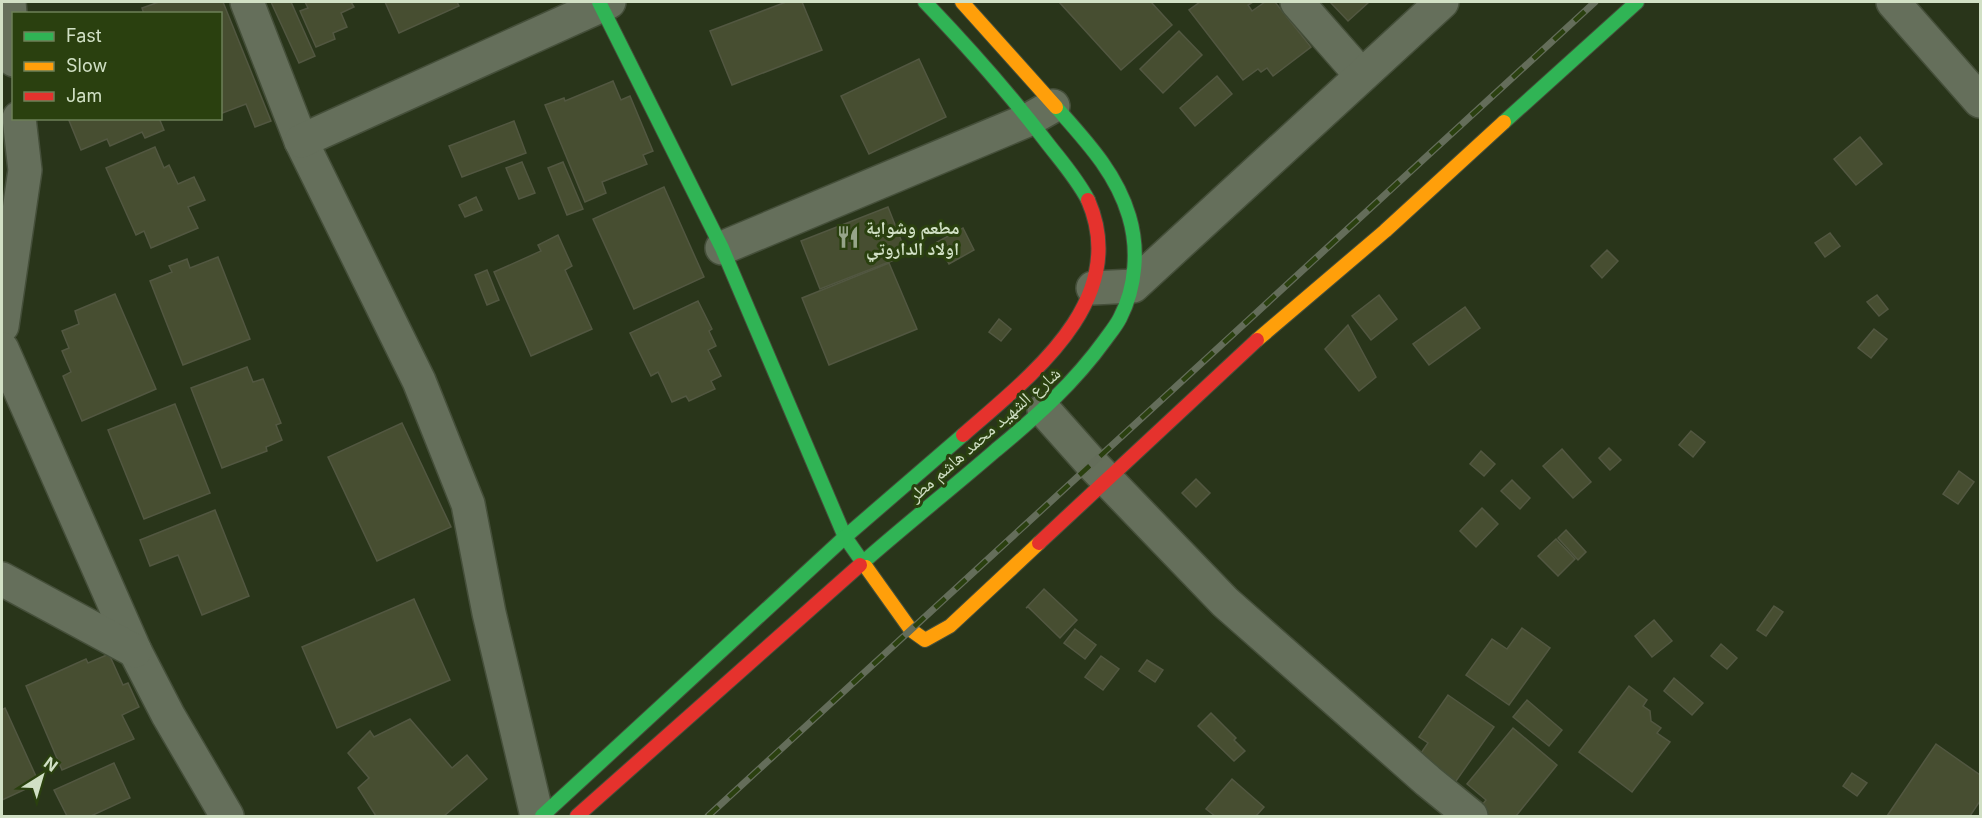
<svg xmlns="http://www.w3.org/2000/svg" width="1982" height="818" font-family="Inter,'Noto Naskh Arabic',sans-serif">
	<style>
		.building { fill: #474e31; stroke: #525741; stroke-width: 1.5 }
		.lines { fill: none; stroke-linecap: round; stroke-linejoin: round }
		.street-casing { stroke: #454f3a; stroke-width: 36 }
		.fast-casing { stroke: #454f3a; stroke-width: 16 }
		.slow-casing { stroke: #454f3a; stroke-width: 16 }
		.jam-casing { stroke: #454f3a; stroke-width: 16 }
		.street { stroke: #656f5b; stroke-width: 33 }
		.fast { stroke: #30b455; stroke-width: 14 }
		.slow { stroke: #ff9f0a; stroke-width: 14 }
		.jam { stroke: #e5322d; stroke-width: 14 }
		.rail-casing { stroke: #646d5a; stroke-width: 7 }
		.rail { stroke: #2a400f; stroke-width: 4.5; stroke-dasharray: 14; stroke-linecap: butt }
		.labels { text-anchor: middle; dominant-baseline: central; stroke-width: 6; stroke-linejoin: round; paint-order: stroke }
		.poi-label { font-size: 18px; font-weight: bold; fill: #d1e0c5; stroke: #2a400f; text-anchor: start }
		.street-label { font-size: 18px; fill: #d1e0c5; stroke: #2a400f }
	</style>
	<rect width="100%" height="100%" fill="#29351a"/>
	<g class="building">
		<path d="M159,2H223L271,121L255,127L246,104L220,114V14H144L142,8Z"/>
		<path d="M271,2H291L315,56L299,63Z"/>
		<path d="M305,2H351L354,7L341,13L347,27L333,33L335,39L316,47L300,11L308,8Z"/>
		<path d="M385,2H457L459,6L399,33Z"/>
		<path d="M786,2H802L822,50L732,85L710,31Z"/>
		<path d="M1059,2H1151L1172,25L1121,70Z"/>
		<path d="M1200,2H1253L1248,5L1252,11L1265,2H1275L1311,47L1273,76L1267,68L1261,72L1258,69L1243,80L1189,10Z"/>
		<path d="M1330,2H1369L1348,21Z"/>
		<path d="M1179,31L1202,55L1163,93L1140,69Z"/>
		<path d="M919,59L946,117L869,154L841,96Z"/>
		<path d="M1217,76L1232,94L1195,126L1180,108Z"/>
		<path d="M613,81L621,100L630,96L653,151L643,155L647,164L602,182L606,193L585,202L545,105L564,98L565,101Z"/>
		<path d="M68,118H159L164,130L145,138L142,132L110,146L107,139L81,150Z"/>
		<path d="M514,121L526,153L462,177L449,146Z"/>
		<path d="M1860,137L1882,164L1856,185L1834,159Z"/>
		<path d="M155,147L164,168L169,165L178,184L194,177L205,200L188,207L198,228L151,248L144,231L136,235L106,168Z"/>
		<path d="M522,162L535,193L519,199L506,168Z"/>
		<path d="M563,162L583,209L567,215L548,168Z"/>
		<path d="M664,187L704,277L634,309L593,219Z"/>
		<path d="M476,197L482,210L465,217L459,205Z"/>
		<path d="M888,207L907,255L820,289L801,241Z"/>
		<path d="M963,228L974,250L949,264L937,242Z"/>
		<path d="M1830,233L1840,246L1825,257L1815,243Z"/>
		<path d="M558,235L572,266L565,270L592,329L531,356L494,272L541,251L538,245Z"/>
		<path d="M1607,250L1618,261L1602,278L1591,266Z"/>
		<path d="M218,257L250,339L183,365L150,281L172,272L169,266L187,259L190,268Z"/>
		<path d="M889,263L917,329L829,365L802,298Z"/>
		<path d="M487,270L499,300L487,305L475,275Z"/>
		<path d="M115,294L156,389L82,421L63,376L71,372L62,351L69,348L62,331L79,324L75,311Z"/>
		<path d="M1379,295L1397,319L1371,340L1352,316Z"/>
		<path d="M1877,295L1888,309L1879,316L1867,302Z"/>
		<path d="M698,301L712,329L709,331L716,346L708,350L721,376L711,381L715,389L689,401L686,396L672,402L658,372L651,376L630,333Z"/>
		<path d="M1465,307L1480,328L1429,365L1413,344Z"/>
		<path d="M999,319L1011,329L1001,341L989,332Z"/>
		<path d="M1348,325L1376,377L1359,391L1325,349Z"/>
		<path d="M1874,329L1887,339L1871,358L1858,348Z"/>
		<path d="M247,367L253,382L263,379L281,423L276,425L282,440L266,447L267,451L222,468L191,388Z"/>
		<path d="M175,404L210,493L144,519L108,430Z"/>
		<path d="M402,423L451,527L377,561L328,457Z"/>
		<path d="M1691,431L1705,442L1693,457L1679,445Z"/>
		<path d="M1609,448L1621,460L1610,470L1599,458Z"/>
		<path d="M1562,449L1591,482L1573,498L1543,466Z"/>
		<path d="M1481,451L1495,464L1484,476L1470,464Z"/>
		<path d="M1959,471L1974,482L1958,504L1943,494Z"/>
		<path d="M1196,479L1210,493L1196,507L1182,493Z"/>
		<path d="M1512,480L1530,498L1520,509L1501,491Z"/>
		<path d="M1482,508L1498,524L1476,547L1460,531Z"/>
		<path d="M215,510L249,596L202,615L178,555L150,566L140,540Z"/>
		<path d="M1566,530L1586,552L1578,560L1558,538Z"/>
		<path d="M1556,539L1575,559L1558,576L1538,556Z"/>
		<path d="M1044,589L1077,620L1060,638L1028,607L1026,608Z"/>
		<path d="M414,599L450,680L337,728L302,647Z"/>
		<path d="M1774,606L1783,612L1766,636L1757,630Z"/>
		<path d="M1654,620L1672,641L1652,657L1635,636Z"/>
		<path d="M1522,628L1550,648L1509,705L1466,675L1492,639L1507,649Z"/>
		<path d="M1075,629L1096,645L1085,659L1064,643Z"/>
		<path d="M1721,644L1737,658L1727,669L1711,656Z"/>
		<path d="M109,654L123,685L128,683L139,707L122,715L134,739L62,770L26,686L86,659L88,663Z"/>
		<path d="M1101,656L1119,669L1103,690L1085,677Z"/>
		<path d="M1147,660L1163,670L1155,682L1139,671Z"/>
		<path d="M1674,678L1703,703L1692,715L1664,691Z"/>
		<path d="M1629,686L1647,700L1643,706L1650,711L1651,721L1661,728L1657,733L1670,742L1632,792L1579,752Z"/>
		<path d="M1448,695L1494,727L1449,791L1412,766L1428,743L1419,737Z"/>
		<path d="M1527,700L1562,730L1549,746L1513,717Z"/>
		<path d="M5,708L39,783L2,800V710Z"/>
		<path d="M1211,713L1236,738L1234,740L1245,751L1234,761L1198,726Z"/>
		<path d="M410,719L452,768L467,755L487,779L444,816H376L358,788L369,778L348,753L370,731L374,737Z"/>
		<path d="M1513,728L1557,765L1516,816H1476L1474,815L1486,800L1467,784Z"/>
		<path d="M1936,744L1980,775V801L1970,816H1887Z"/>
		<path d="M114,763L130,798L91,816H67L54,790Z"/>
		<path d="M1852,773L1867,783L1857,796L1843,786Z"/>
		<path d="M1232,779L1264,807L1256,816H1215L1206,809Z"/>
	</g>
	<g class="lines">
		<g class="street-casing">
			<g id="street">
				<path d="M9,2L14,60"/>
				<path d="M247,2L301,141L419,381L468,504L489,613L537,816"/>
				<path d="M1297,2L1361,75"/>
				<path d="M1893,2L1980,101"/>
				<path d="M301,141L609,2"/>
				<path d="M722,248L1030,119L1053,106"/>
				<path d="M1093,288L1133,286L1442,2"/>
				<path d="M2,326L25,170L19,118"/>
				<path d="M2,349L135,651L168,715L227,816"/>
				<path d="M1044,410L1092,464L1225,602L1428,781L1471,816"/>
				<path d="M2,579L135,651"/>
			</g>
		</g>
		<g class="fast-casing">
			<g id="fast">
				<path d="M599,2L722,248L845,537L866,567"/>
				<path d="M925,2C968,47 1010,94 1048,144C1062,162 1077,179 1088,200"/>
				<path d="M1504,122L1637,2"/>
				<path d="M860,565C904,526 951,489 996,450C1036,417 1074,383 1105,340C1110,333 1116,326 1120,318C1136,287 1139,249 1129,216C1116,172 1085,140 1056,107"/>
				<path d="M542,816L845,537L963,435"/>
			</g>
		</g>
		<g class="slow-casing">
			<g id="slow">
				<path d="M962,2L1056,107"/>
				<path d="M1257,340L1385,231L1504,122"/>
				<path d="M866,567L911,630L925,640L950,626L1039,543"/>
			</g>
		</g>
		<g class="jam-casing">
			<g id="jam">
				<path d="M963,435C1029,377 1132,301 1088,200"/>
				<path d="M1039,543L1257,340"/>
				<path d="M577,816L860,565"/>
			</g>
		</g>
		<use href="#street" class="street"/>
		<use href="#fast" class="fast"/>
		<use href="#slow" class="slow"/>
		<use href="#jam" class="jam"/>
		<g class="rail-casing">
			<path id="rail" d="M708,816L1595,2"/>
		</g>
		<use href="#rail" class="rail"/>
	</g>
	<defs>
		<g id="restaurant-bare" transform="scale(1.8)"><path d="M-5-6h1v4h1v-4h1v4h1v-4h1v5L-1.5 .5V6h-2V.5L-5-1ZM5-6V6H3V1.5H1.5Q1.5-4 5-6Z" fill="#96a489" stroke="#2a400f" stroke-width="2.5" paint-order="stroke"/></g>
	</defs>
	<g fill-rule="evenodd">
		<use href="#restaurant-bare" x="848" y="237"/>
	</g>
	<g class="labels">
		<g class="poi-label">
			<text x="866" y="227">مطعم وشواية<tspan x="866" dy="21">اولاد الداروتي</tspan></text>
		</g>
		<g class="street-label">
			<text transform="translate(984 434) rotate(-41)">شارع الشهيد محمد هاشم مطر</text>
		</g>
	</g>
	<rect width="1982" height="818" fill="none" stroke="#d1e0c5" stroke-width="6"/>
	<rect x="12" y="12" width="210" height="108" fill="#2a400f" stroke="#6d8058" stroke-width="1.5"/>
	<rect x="24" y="32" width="30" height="9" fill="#30b455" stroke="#6d8058" stroke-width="1.5"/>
	<text x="66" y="42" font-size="18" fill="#d1e0c5">Fast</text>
	<rect x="24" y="62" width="30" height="9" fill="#ff9f0a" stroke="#6d8058" stroke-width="1.5"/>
	<text x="66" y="72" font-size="18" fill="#d1e0c5">Slow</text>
	<rect x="24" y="92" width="30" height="9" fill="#e5322d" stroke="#6d8058" stroke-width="1.5"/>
	<text x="66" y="102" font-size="18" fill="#d1e0c5">Jam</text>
	<g transform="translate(42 776) rotate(37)" stroke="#2a400f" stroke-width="4.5" paint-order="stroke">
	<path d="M0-4.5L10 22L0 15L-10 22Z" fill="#d1e0c5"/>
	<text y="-9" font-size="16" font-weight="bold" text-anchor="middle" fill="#d1e0c5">N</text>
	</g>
</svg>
